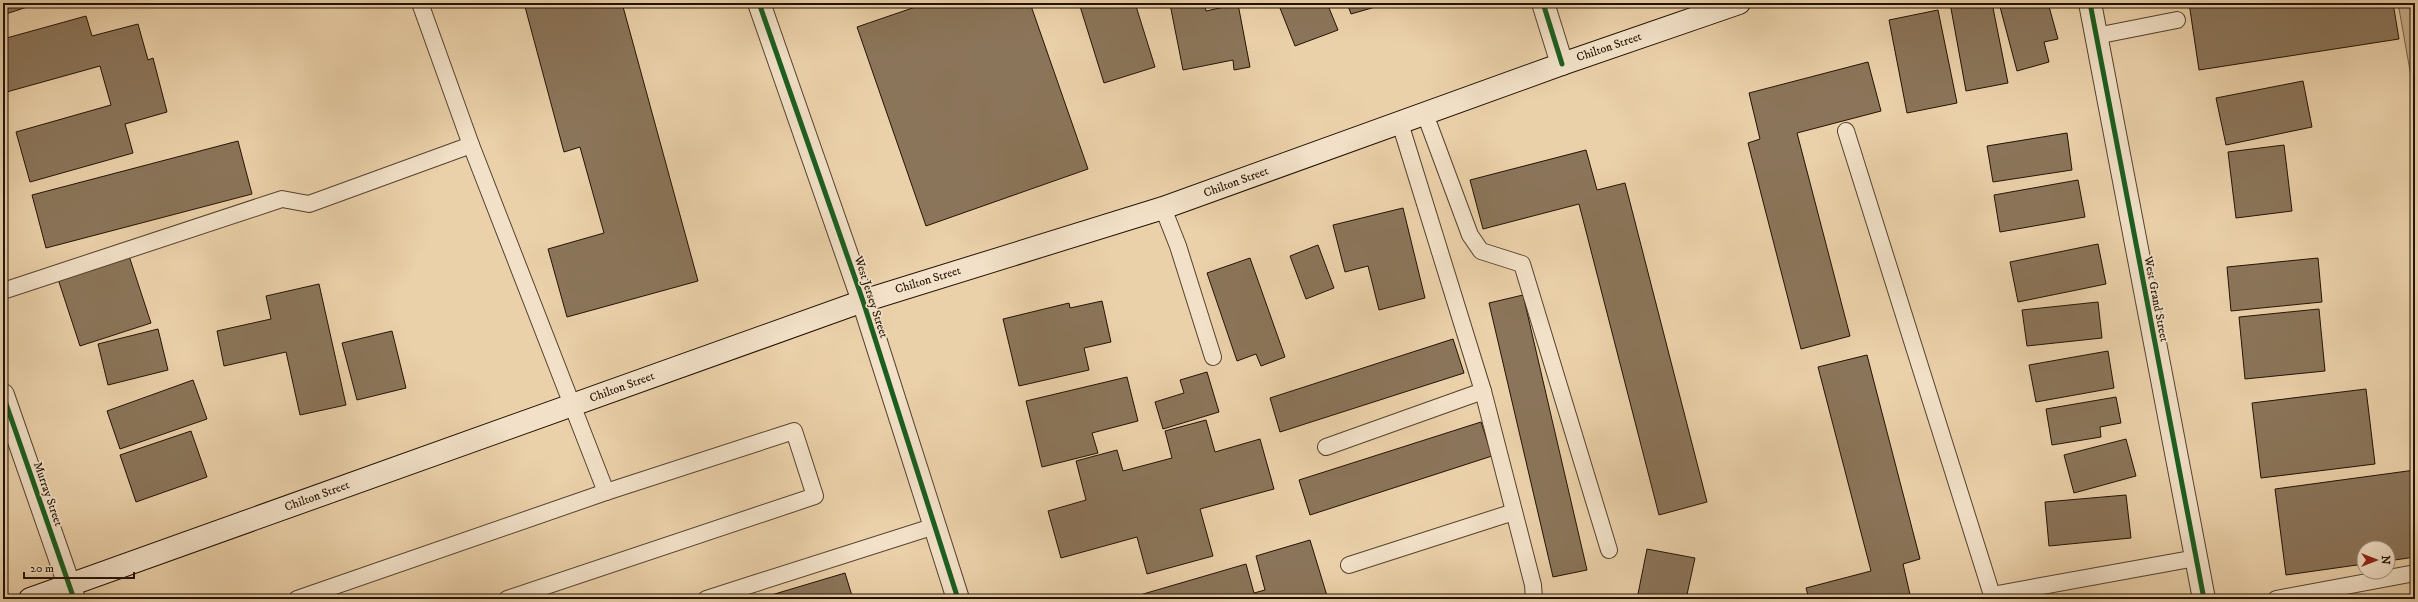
<svg xmlns="http://www.w3.org/2000/svg" width="2418" height="602" font-family="'IM FELL DW Pica',serif">
	<style>
		.green { fill: #c9b18e; stroke: #766248 }
		.building { fill: #8b755a; stroke: #231203 }
		.lines { fill: none; stroke-linecap: round; stroke-linejoin: round }
		.service-casing { stroke: #55422d; stroke-width: 18 }
		.minor-casing { stroke: #55422d; stroke-width: 24 }
		.tertiary-casing { stroke: #55422d; stroke-width: 24 }
		.secondary-casing { stroke: #231203; stroke-width: 24 }
		.service { stroke: #f2e1c8; stroke-width: 16 }
		.minor { stroke: #f2e1c8; stroke-width: 22 }
		.tertiary { stroke: #f2e1c8; stroke-width: 22 }
		.secondary { stroke: #f2e1c8; stroke-width: 22 }
		.cycleway-casing { stroke: #f2e1c8; stroke-width: 8 }
		.cycleway { stroke: #1b5e20; stroke-width: 5 }
		.labels { text-anchor: middle; dominant-baseline: central; stroke-width: 3.5; stroke-linejoin: round; paint-order: stroke }
		.street-label { font-size: 12px; fill: #231203; stroke: #f2e1c8 }
	</style>
	<rect width="100%" height="100%" fill="#ebd1aa"/>
	<filter id="stains"><feTurbulence type="fractalNoise" baseFrequency=".005" numOctaves="4"/><feColorMatrix values="0 0 0 0 .2 0 0 0 0 .09 0 0 0 0 .02 0 0 0 .5 -.17"/></filter>
	<radialGradient id="worn" r=".72"><stop offset=".6" stop-color="#630" stop-opacity="0"/><stop offset="1" stop-color="#630" stop-opacity=".3"/></radialGradient>
	<path class="green" d="M2398,3H2415V99Z"/>
	<g class="building">
		<path d="M3,3H39L3,15Z"/>
		<path d="M524,3H622L698,281L567,317L548,249L604,233L580,147L564,152Z"/>
		<path d="M927,3H1030L1088,169L926,226L857,27Z"/>
		<path d="M1079,3H1135L1155,67L1104,83Z"/>
		<path d="M1177,3H1204L1206,11L1238,4L1250,67L1234,70L1233,60L1183,70L1170,4Z"/>
		<path d="M1278,3H1327L1338,30L1295,46Z"/>
		<path d="M1347,3H1389L1351,14Z"/>
		<path d="M1950,3H1992L2008,83L1966,91Z"/>
		<path d="M1999,3H2048L2058,39L2044,42L2049,62L2017,71Z"/>
		<path d="M2189,3H2393L2399,39L2199,70Z"/>
		<path d="M1938,10L1957,103L1907,113L1889,20Z"/>
		<path d="M86,16L92,36L138,24L148,60L153,58L167,112L125,124L133,153L30,182L16,132L111,105L100,66L3,93V39Z"/>
		<path d="M1868,62L1881,111L1797,133L1850,336L1801,349L1748,143L1760,139L1749,93Z"/>
		<path d="M2303,81L2312,127L2226,145L2216,98Z"/>
		<path d="M2067,133L2072,170L1993,182L1987,146Z"/>
		<path d="M238,141L252,194L46,248L32,195Z"/>
		<path d="M2284,145L2292,211L2236,218L2228,152Z"/>
		<path d="M1586,150L1597,190L1625,183L1707,502L1659,515L1579,204L1483,229L1470,180Z"/>
		<path d="M2078,180L2085,217L2000,232L1994,195Z"/>
		<path d="M1403,208L1425,298L1379,310L1368,266L1345,272L1333,225Z"/>
		<path d="M2098,244L2106,284L2018,302L2010,262Z"/>
		<path d="M1318,245L1334,288L1306,299L1290,256Z"/>
		<path d="M129,256L151,323L80,346L58,279Z"/>
		<path d="M1250,258L1285,357L1261,366L1256,354L1237,361L1207,273Z"/>
		<path d="M2318,258L2322,302L2231,311L2227,267Z"/>
		<path d="M319,284L346,405L300,415L286,352L224,366L217,331L271,319L266,296Z"/>
		<path d="M1523,295L1587,570L1553,577L1489,303Z"/>
		<path d="M1102,301L1111,342L1084,348L1089,370L1019,386L1003,319L1069,303L1070,308Z"/>
		<path d="M2098,302L2102,338L2027,346L2022,310Z"/>
		<path d="M2319,309L2325,371L2245,379L2239,317Z"/>
		<path d="M158,329L168,370L108,385L98,344Z"/>
		<path d="M392,331L406,388L357,400L342,343Z"/>
		<path d="M1453,339L1464,373L1280,432L1270,398Z"/>
		<path d="M2108,351L2114,388L2036,402L2029,365Z"/>
		<path d="M1867,355L1920,559L1903,564L1911,599H1809L1806,588L1871,571L1818,367Z"/>
		<path d="M1207,372L1219,412L1163,429L1155,402L1184,393L1180,380Z"/>
		<path d="M1127,377L1138,421L1092,433L1098,453L1042,467L1026,401Z"/>
		<path d="M193,380L207,419L120,449L107,411Z"/>
		<path d="M2366,389L2375,464L2261,478L2252,403Z"/>
		<path d="M2116,397L2121,423L2100,427L2101,437L2052,445L2046,409Z"/>
		<path d="M1206,420L1215,452L1260,439L1274,489L1200,509L1213,556L1147,574L1137,537L1061,558L1048,511L1086,500L1076,461L1117,450L1123,471L1172,458L1165,431Z"/>
		<path d="M1481,422L1492,456L1310,515L1299,480Z"/>
		<path d="M191,431L207,477L136,502L120,455Z"/>
		<path d="M2126,439L2136,476L2074,493L2064,455Z"/>
		<path d="M2415,470V557L2388,561V548H2364V564L2286,575L2275,489Z"/>
		<path d="M2126,495L2131,538L2049,546L2045,502Z"/>
		<path d="M1310,540L1328,599H1126L1246,564L1254,593L1265,590L1256,556Z"/>
		<path d="M1647,549L1695,558L1686,599H1637Z"/>
		<path d="M845,573L853,599H758Z"/>
	</g>
	<g class="lines">
		<g class="service-casing">
			<g id="service">
				<path d="M420,3L471,145"/>
				<path d="M2096,36L2177,20"/>
				<path d="M1425,114L1470,235L1481,251L1522,264L1609,550"/>
				<path d="M1846,131L1992,595L2196,558"/>
				<path d="M1163,208L1178,246L1213,357"/>
				<path d="M3,291L282,199L309,204L471,145L606,492"/>
				<path d="M1483,391L1533,585L1534,599"/>
				<path d="M1326,447L1483,391L1400,123"/>
				<path d="M1349,565L1514,512"/>
				<path d="M297,599L606,492L794,431L815,496L507,599"/>
				<path d="M706,599L935,526"/>
				<path d="M2276,599L2415,573"/>
			</g>
		</g>
		<g class="minor-casing">
			<g id="minor">
				<path d="M1543,3L1562,64"/>
				<path d="M3,395L74,599"/>
			</g>
		</g>
		<g class="tertiary-casing">
			<g id="tertiary">
				<path d="M759,3L863,301L958,599"/>
				<path d="M2090,3L2204,599"/>
			</g>
		</g>
		<g class="secondary-casing">
			<path id="secondary" d="M30,599L863,301L1163,208L1562,64L1739,3"/>
		</g>
		<use href="#service" class="service"/>
		<use href="#minor" class="minor"/>
		<use href="#tertiary" class="tertiary"/>
		<use href="#secondary" class="secondary"/>
		<g class="cycleway-casing">
			<g id="cycleway">
				<path d="M759,3L863,301L958,599"/>
				<path d="M1543,3L1562,64"/>
				<path d="M2090,3L2204,599"/>
				<path d="M3,395L74,599"/>
			</g>
		</g>
		<use href="#cycleway" class="cycleway"/>
	</g>
	<g class="labels">
		<g class="street-label">
			<text transform="translate(1609 47) rotate(-19)">Chilton Street</text>
			<text transform="translate(1236 182) rotate(-20)">Chilton Street</text>
			<text transform="translate(928 280) rotate(-17)">Chilton Street</text>
			<text transform="translate(871 297) rotate(72)">West Jersey Street</text>
			<text transform="translate(2156 299) rotate(79)">West Grand Street</text>
			<text transform="translate(622 387) rotate(-20)">Chilton Street</text>
			<text transform="translate(48 494) rotate(71)">Murray Street</text>
			<text transform="translate(317 496) rotate(-20)">Chilton Street</text>
		</g>
	</g>
	<rect width="2418" height="602" fill="none" stroke="#ebd1aa" stroke-width="16"/>
	<rect x="4" y="4" width="2410" height="594" fill="none" stroke="#231203" stroke-width="2"/>
	<rect x="8" y="8" width="2402" height="586" fill="none" stroke="#231203"/>
	<g transform="translate(2376 560) rotate(90)"><circle r="19" fill="#f2e1c8" stroke="#9f8e79"/>
	<path d="M0-3L7 15L0 10L-7 15Z" fill="#8f2418"/>
	<text y="-6" font-size="11" font-weight="bold" text-anchor="middle" fill="#231203">N</text>
	</g>
	<path d="M24 572v6h110v-6" fill="none" stroke="#231203" stroke-width="2"/>
	<text x="30" y="572" font-size="12" fill="#231203" stroke="#f2e1c8" stroke-width="3" paint-order="stroke">20 m</text>
	<rect width="100%" height="100%" filter="url(#stains)"/>
	<rect width="100%" height="100%" fill="url(#worn)"/>
</svg>
